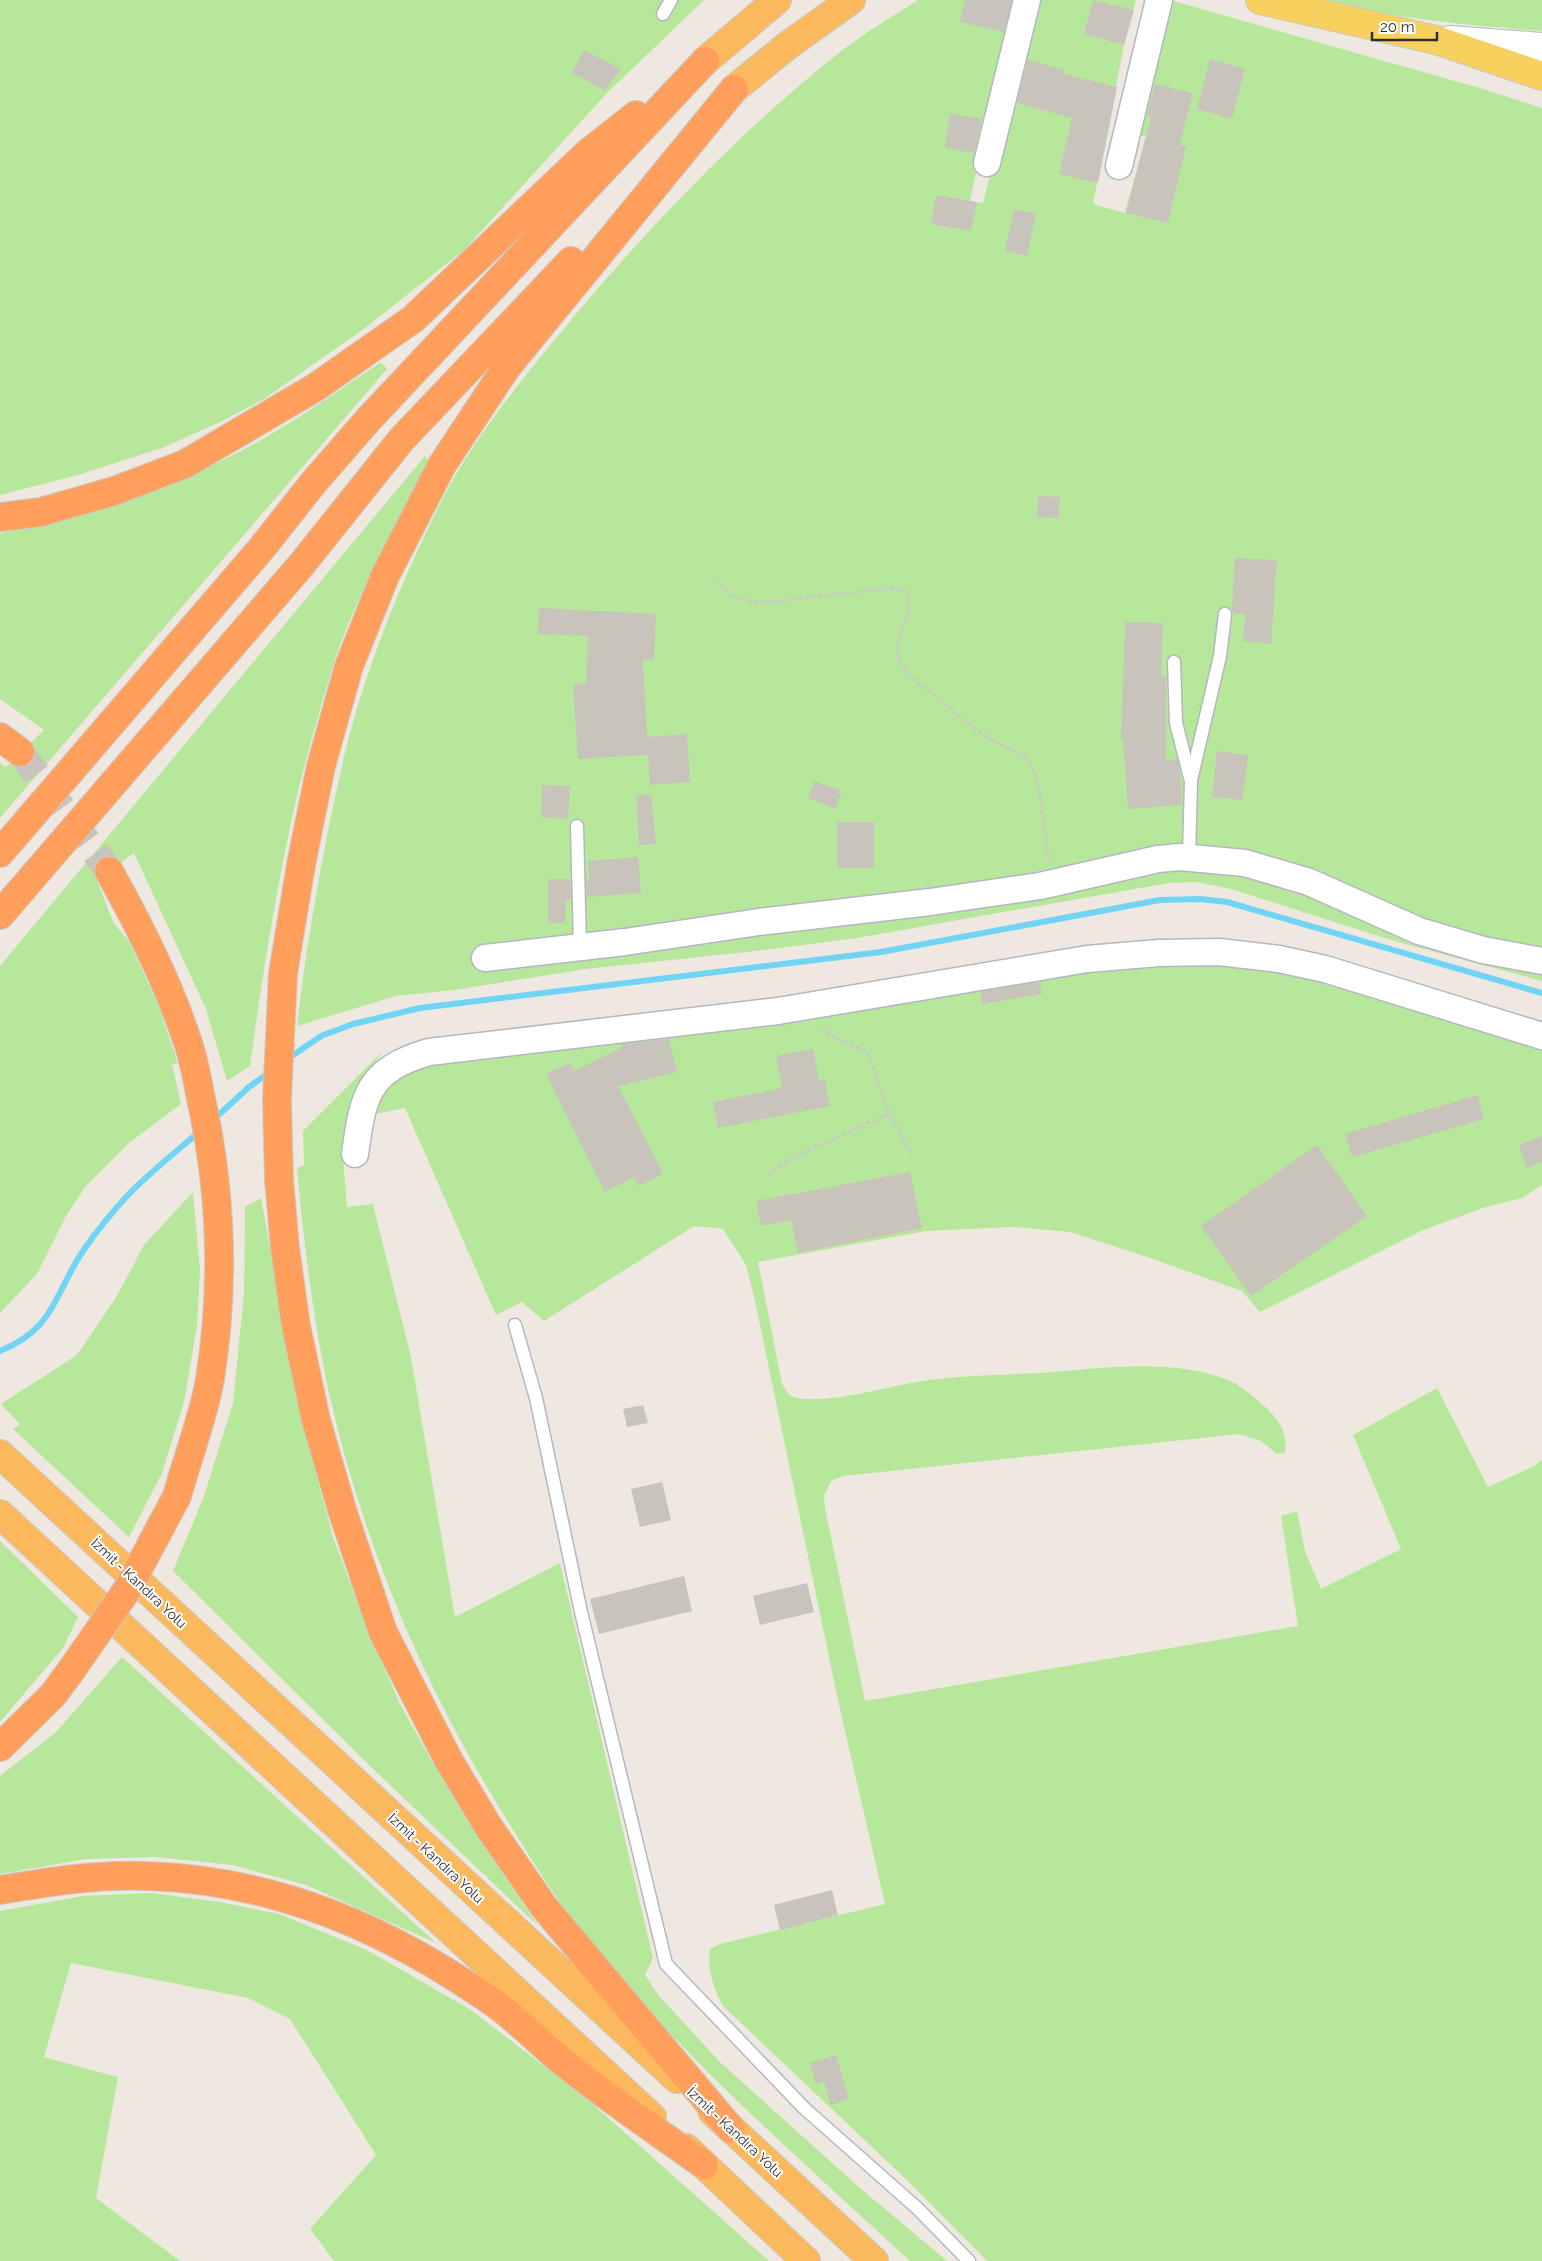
<svg xmlns="http://www.w3.org/2000/svg" width="1542" height="2261" font-family="Raleway,sans-serif">
	<style>
		.green { fill: #b7e79b }
		.lines { fill: none; stroke-linecap: round; stroke-linejoin: round }
		.stream { stroke: #70d4f4; stroke-width: 6 }
		.building { fill: #c8c3bb }
		.motorway-tunnel { stroke: #c8c3bc; stroke-width: 28; stroke-dasharray: 28 14; stroke-linecap: butt }
		.service-casing { stroke: #b4b7c1; stroke-width: 15 }
		.minor-casing { stroke: #b4b7c1; stroke-width: 29 }
		.tertiary-casing { stroke: #b4b7c1; stroke-width: 30 }
		.primary-casing { stroke: #c9c9c9; stroke-width: 30 }
		.trunk-casing { stroke: #c9c9c9; stroke-width: 30 }
		.motorway-casing { stroke: #c9c9c9; stroke-width: 30 }
		.path { stroke: #c9c9c9; stroke-width: 3; stroke-dasharray: 4 2.5; stroke-linecap: butt }
		.service { stroke: #fff; stroke-width: 12 }
		.minor { stroke: #fff; stroke-width: 26 }
		.tertiary { stroke: #fff; stroke-width: 28 }
		.primary { stroke: #f7d05d; stroke-width: 28 }
		.trunk { stroke: #fbb85c; stroke-width: 28 }
		.motorway { stroke: #ff9f5b; stroke-width: 28 }
		.motorway-bridge-casing { stroke: #c9c9c9; stroke-width: 30; stroke-linecap: butt }
		.motorway-bridge { stroke: #ff9f5b; stroke-width: 28 }
		.labels { text-anchor: middle; dominant-baseline: central; stroke-width: 4; stroke-linejoin: round; paint-order: stroke }
		.street-label { font-size: 14px; fill: #2e2e2e; stroke: #fff }
	</style>
	<rect width="100%" height="100%" fill="#efe8e0"/>
	<g class="green">
		<path d="M0,0H704L608,92L464,250L365,328L264,399L218,423L162,448L78,475L0,495Z"/>
		<path d="M918,0H1013L970,201L983,203L1034,0H1136L1124,45L1093,204L1125,213L1146,136H1137L1170,0L1483,89L1542,108V981L1391,940L1231,889L1197,882L1169,883L857,938L756,951L586,969L454,990L396,996L297,1026C308,933 324,841 346,749C367,665 401,582 440,504C471,442 518,384 562,331C644,232 734,137 835,56C861,35 890,18 918,0Z"/>
		<path d="M1322,0H1542V31C1465,25 1397,19 1322,0Z"/>
		<path d="M381,362L387,369L0,818V763L6,767L44,730L0,699V533C80,518 161,493 233,455C285,429 333,394 381,362Z"/>
		<path d="M425,456L428,461C398,521 364,582 340,645C333,664 328,684 322,703C286,821 267,944 250,1066L227,1081L206,1009L134,853L97,880L113,922L130,943L159,1007L178,1063L172,1064L181,1104L129,1143L85,1187L65,1218L37,1274L0,1313V966Z"/>
		<path d="M1164,966H1231L1280,972L1339,985L1542,1048V1185L1522,1198L1483,1208L1421,1231L1260,1312L1242,1291L1150,1258L1070,1232L1013,1227L926,1231L758,1262L782,1384C786,1391 789,1397 798,1398C833,1404 892,1385 929,1380C965,1375 1002,1375 1038,1373C1099,1369 1166,1357 1226,1379C1239,1384 1252,1395 1263,1405C1278,1418 1288,1432 1285,1453L1277,1454L1261,1441L1239,1434L844,1476L832,1480L824,1495L825,1508L865,1701L1298,1626L1281,1516L1297,1511L1305,1551L1321,1589L1401,1549L1353,1435L1437,1388L1488,1487L1534,1466L1542,1460V2261H987L908,2181L723,2006C713,1987 707,1970 710,1949L720,1944L885,1904L839,1705L755,1301L746,1265L723,1229L694,1226L544,1321L522,1302L496,1315L405,1108L370,1115L393,1080L437,1059L1048,976Z"/>
		<path d="M382,1052L356,1095L343,1157L347,1207L373,1204L411,1357L455,1617L560,1563L653,1958L645,1975L658,1995L721,2063L861,2189L947,2261H910C802,2161 691,2065 596,1951C565,1913 538,1870 512,1828C427,1694 364,1548 329,1393C313,1319 304,1244 297,1168L304,1165L303,1131Z"/>
		<path d="M193,1192L200,1270L197,1325L184,1402L162,1473L129,1537L13,1429L20,1424L1,1404L77,1355L117,1296L144,1245Z"/>
		<path d="M261,1198L302,1422L333,1537L364,1620L400,1704L430,1758L463,1814L538,1926L369,1765L173,1571L204,1496L233,1403L244,1294L245,1207Z"/>
		<path d="M0,1541L78,1617L63,1648L0,1722Z"/>
		<path d="M122,1657L436,1943L306,1885L232,1865L156,1857L86,1859L0,1874V1776L56,1732Z"/>
		<path d="M151,1893L220,1902L279,1914L367,1950L471,2010L587,2099L769,2261H334L310,2229L376,2155L290,2019L248,1998L71,1963L44,2057L118,2077L96,2198L180,2261H0V1911L83,1896Z"/>
	</g>
	<g class="lines">
		<g class="stream">
			<path d="M286,1060L321,1036L353,1024L420,1008L881,952L1160,900L1200,899L1227,902L1542,993"/>
			<path d="M213,1120L249,1087L270,1072"/>
			<path d="M0,1351C55,1329 54,1294 83,1251C96,1232 112,1212 128,1195C150,1172 176,1152 200,1131"/>
		</g>
	</g>
	<g class="building">
		<path d="M965,0H1012L1004,32L960,22Z"/>
		<path d="M1093,0L1134,10L1124,45L1084,34Z"/>
		<path d="M584,50L621,69L605,90L572,73Z"/>
		<path d="M1210,59L1245,69L1232,119L1197,109Z"/>
		<path d="M1028,60L1065,70L1064,74L1117,87L1098,183L1059,174L1072,118L1017,103Z"/>
		<path d="M1155,84L1193,93L1180,145L1186,146L1168,223L1126,213L1151,117L1147,116Z"/>
		<path d="M950,113L982,119L974,153L945,148Z"/>
		<path d="M936,195L977,202L971,231L931,224Z"/>
		<path d="M1014,209L1036,214L1027,256L1005,251Z"/>
		<path d="M1038,496L1060,497L1059,518L1037,517Z"/>
		<path d="M1235,558L1277,560L1271,644L1243,641L1245,614H1233L1232,609Z"/>
		<path d="M539,608L656,614L654,660L643,659L647,737L687,734L690,782L650,785L648,755L578,759L573,684L586,683L588,636L538,634Z"/>
		<path d="M1125,622L1163,623L1161,676H1166V760L1177,759L1180,772L1182,805L1128,809L1123,739H1121Z"/>
		<path d="M1217,751L1248,755L1243,800L1212,797Z"/>
		<path d="M814,781L842,791L835,809L808,798Z"/>
		<path d="M542,785L570,786L568,819L541,817Z"/>
		<path d="M651,794L656,844L639,845L636,796Z"/>
		<rect x="837" y="822" width="37" height="46"/>
		<path d="M638,857L641,893L587,897L586,879H589L588,861Z"/>
		<path d="M548,879H570L571,899H566L565,923H548Z"/>
		<path d="M1039,982L1042,994L982,1004L980,992Z"/>
		<path d="M669,1039L677,1072L618,1086L663,1174L639,1186L634,1177L605,1192L546,1074L570,1063L574,1071L623,1047L622,1044Z"/>
		<path d="M813,1049L819,1081L825,1080L830,1106L718,1128L713,1102L782,1088L776,1056Z"/>
		<path d="M1478,1095L1484,1119L1352,1157L1345,1134Z"/>
		<path d="M1542,1136V1162L1527,1168L1519,1145Z"/>
		<path d="M1317,1145L1367,1216L1251,1296L1201,1226Z"/>
		<path d="M910,1172L922,1228L798,1253L791,1220L761,1226L756,1201Z"/>
		<path d="M643,1405L648,1423L627,1427L623,1409Z"/>
		<path d="M662,1482L671,1520L640,1527L631,1489Z"/>
		<path d="M684,1576L692,1611L599,1634L590,1599Z"/>
		<path d="M807,1583L814,1612L760,1625L753,1596Z"/>
		<path d="M832,1890L838,1915L780,1930L774,1905Z"/>
		<path d="M836,2055L849,2099L831,2105L824,2081L816,2084L810,2063Z"/>
	</g>
	<g class="lines">
		<path class="motorway-tunnel" d="M20,752L109,871"/>
		<g class="service-casing">
			<g id="service">
				<path d="M663,14L671,0"/>
				<path d="M1174,662L1176,723L1190,778"/>
				<path d="M577,826L580,947"/>
				<path d="M1189,857L1191,780L1220,656L1225,614"/>
				<path d="M515,1325L536,1398L581,1612L666,1964L804,2108L917,2208L969,2261"/>
			</g>
		</g>
		<g class="minor-casing">
			<g id="minor">
				<path d="M987,163L1027,0"/>
				<path d="M1119,166L1159,0"/>
				<path d="M485,958L625,942L759,922L930,902L1040,886L1158,859L1180,857L1245,863L1309,882L1419,931L1483,950L1542,961"/>
				<path d="M355,1154C363,1096 367,1070 429,1052L778,1011L1087,959L1159,953L1219,952L1279,959L1325,969L1542,1036"/>
			</g>
		</g>
		<g class="tertiary-casing">
			<path id="tertiary" d="M1450,40L1542,47"/>
		</g>
		<g class="primary-casing">
			<path id="primary" d="M1260,0L1436,40L1542,76"/>
		</g>
		<g class="trunk-casing">
			<g id="trunk">
				<path d="M705,61L777,0"/>
				<path d="M734,89L787,46L851,0"/>
				<path d="M0,1454L677,2079"/>
				<path d="M0,1514L652,2117"/>
				<path d="M712,2111L874,2261"/>
				<path d="M686,2148L806,2261"/>
			</g>
		</g>
		<g class="motorway-casing">
			<g id="motorway">
				<path d="M0,517L41,512L114,491L185,464L316,387L413,319L589,152L636,115"/>
				<path d="M0,737L20,752"/>
				<path d="M0,853L261,549L314,482L368,420L705,61"/>
				<path d="M109,871C140,927 169,984 189,1046C194,1061 197,1078 200,1094C221,1187 225,1284 210,1379C204,1415 187,1459 177,1496"/>
				<path d="M0,915L302,564L401,440L571,261"/>
				<path d="M0,1747L53,1695L70,1672"/>
				<path d="M0,1890C48,1882 97,1874 146,1876C277,1880 388,1929 494,2003C518,2020 540,2043 563,2062C608,2099 657,2131 704,2165"/>
				<path d="M730,2128L544,1907L488,1826L449,1761L383,1632L343,1513L316,1420L296,1326L285,1248L279,1180L277,1099L283,973L302,859L321,766L349,666L385,576L442,465L506,368L734,89"/>
			</g>
		</g>
		<g class="path">
			<path d="M716,580L731,596L759,603L892,588L904,590C922,615 886,637 901,664C908,677 923,686 934,695C954,712 972,728 994,741C1006,749 1025,753 1032,766C1041,785 1045,836 1049,860"/>
			<path d="M823,1027C833,1045 858,1039 870,1058L889,1114L912,1155"/>
			<path d="M768,1174L798,1155L889,1114"/>
		</g>
		<use href="#service" class="service"/>
		<use href="#minor" class="minor"/>
		<use href="#tertiary" class="tertiary"/>
		<use href="#primary" class="primary"/>
		<use href="#trunk" class="trunk"/>
		<use href="#motorway" class="motorway"/>
		<g class="motorway-bridge-casing">
			<path id="motorway-bridge" d="M70,1672L127,1590L177,1496"/>
		</g>
		<use href="#motorway-bridge" class="motorway-bridge"/>
	</g>
	<g class="labels">
		<g class="street-label">
			<text transform="translate(139 1583) rotate(43)">İzmit - Kandıra Yolu</text>
			<text transform="translate(436 1858) rotate(43)">İzmit - Kandıra Yolu</text>
			<text transform="translate(735 2132) rotate(43)">İzmit - Kandıra Yolu</text>
		</g>
	</g>
	<path d="M1372 32v8h65v-8" fill="none" stroke="#2e2e2e" stroke-width="2.5"/>
	<text x="1380" y="32" font-size="15" fill="#2e2e2e" stroke="#ffffff" stroke-width="4" paint-order="stroke">20 m</text>
</svg>
